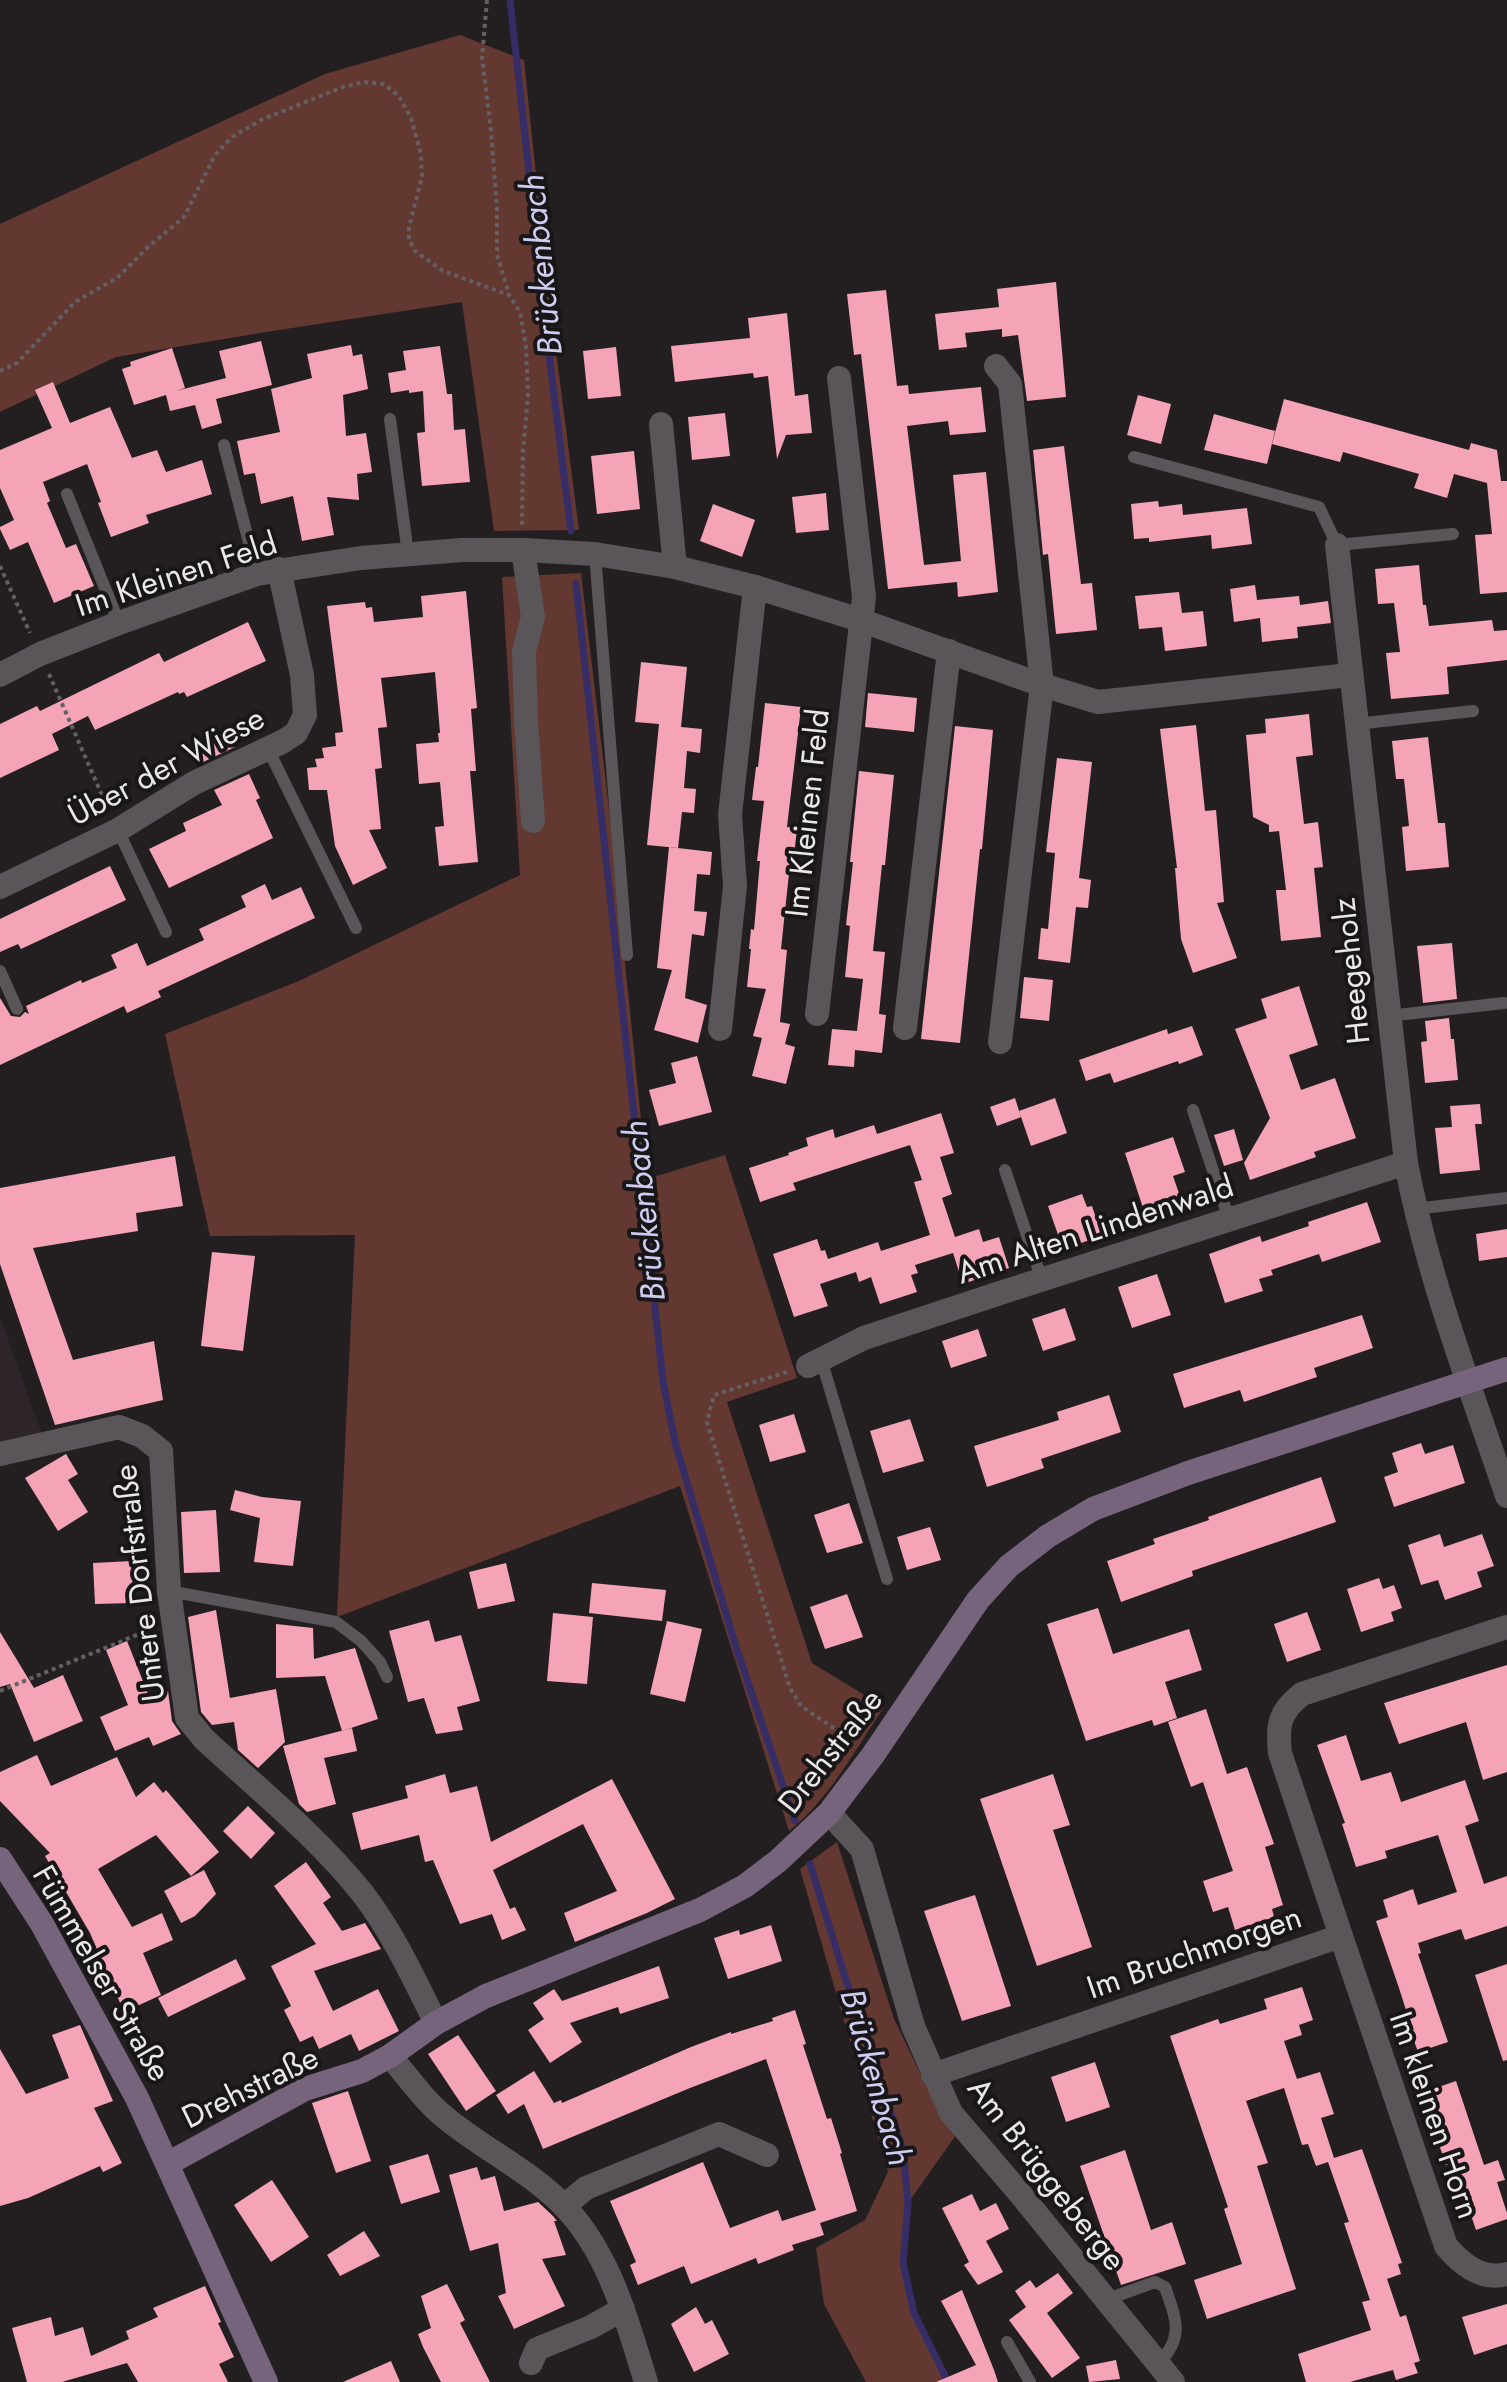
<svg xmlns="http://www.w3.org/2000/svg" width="1507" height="2382" font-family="Jost,sans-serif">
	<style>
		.built { fill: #2e252b }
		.green { fill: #623831 }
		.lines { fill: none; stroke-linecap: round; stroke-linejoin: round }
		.stream { stroke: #362d66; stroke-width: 7 }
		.building { fill: #f4a4b6 }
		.path { stroke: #646062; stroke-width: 4; stroke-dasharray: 4 4; stroke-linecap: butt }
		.lane { stroke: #5a5558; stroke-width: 12 }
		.street { stroke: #5a5558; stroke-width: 24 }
		.secondary { stroke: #75647b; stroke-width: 24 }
		.labels { text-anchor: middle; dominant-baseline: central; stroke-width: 8; stroke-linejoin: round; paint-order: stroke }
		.street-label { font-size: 32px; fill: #eae7e8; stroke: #191618 }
		.water-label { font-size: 34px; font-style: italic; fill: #cecdf1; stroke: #191618 }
	</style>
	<rect width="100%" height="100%" fill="#231f21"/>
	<path class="built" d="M0,1317L45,1443L0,1453Z"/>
	<g class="green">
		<path d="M460,35L524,60L548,289L579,530L494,531L462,302L266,332L116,357L0,412V224L325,74Z"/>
		<path d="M581,573L612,834L647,1179L725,1155L797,1378L727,1402L812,1663L884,1707C855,1750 830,1798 789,1831L680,1486L337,1617L355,1235L210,1236L165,1034L299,981L520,875L502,577Z"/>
		<path d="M837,1842L894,2019L922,2077L956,2135L908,2203L903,2263L914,2313L948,2382H866L824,2304L816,2248L865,2220L888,2172L800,1869Z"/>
	</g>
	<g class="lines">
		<g class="stream">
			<path d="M510,0L549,354L571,531"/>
			<path d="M576,584L663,1381L675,1442L736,1647L795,1821"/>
			<path d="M810,1864L845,1977L903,2149L908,2203L903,2263L914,2313L948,2382"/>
		</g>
	</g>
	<g class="building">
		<path d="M1056,282L1066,397L1027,401L1018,335L1002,337V329L965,333L967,347L939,350L935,314L999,307L997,289Z"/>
		<path d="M886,290L897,386L908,385L909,394L981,387L986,432L950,435L948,421L907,426L924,565L961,561L953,475L986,472L998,592L958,597L957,582L888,589L861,354L854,355L847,294Z"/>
		<path d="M787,313L795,396L808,394L812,433L786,435L777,459L768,376L754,378L753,373L675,382L671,346L750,338L748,318Z"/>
		<path d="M261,341L272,385L216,399L222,423L202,429L195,405L170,411L166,395L134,405L122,369L131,366L130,362L172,348L185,388L176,391L226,378L219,351Z"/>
		<path d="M351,345L353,356L362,354L368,389L343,395L346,436L366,433L372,472L357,474L359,500L327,497L334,535L302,541L293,496L261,504L255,473L244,475L237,441L280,432L271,389L312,378L307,354Z"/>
		<path d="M440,346L447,394H452L454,430L465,429L470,482L422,486L417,433L425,432L423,391L409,393V390L391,393L388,373L406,370L403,351Z"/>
		<path d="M616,347L621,396L588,399L583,351Z"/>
		<path d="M53,382L70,423L110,407L132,458L157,450L166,472L202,460L212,494L146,515L149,523L111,537L98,503L101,502L87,464L43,482L50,501L47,503L66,548L76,544L94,586L54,603L28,542L10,550L0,529V527L14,520L0,488V450L52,428L35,390Z"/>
		<path d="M1138,395L1171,404L1161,444L1127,435Z"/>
		<path d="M1284,399L1469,450L1471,443L1497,450L1501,481H1507V592L1480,594L1475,535L1492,534L1487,483L1454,474L1447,498L1414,488L1419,474L1343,452L1340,462L1272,444Z"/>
		<path d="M725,413L730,456L692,460L688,417Z"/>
		<path d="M1214,414L1275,431L1267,464L1204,450Z"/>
		<path d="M1064,446L1081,584L1092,583L1097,630L1056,634L1048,554L1043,555L1033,450Z"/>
		<path d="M634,451L640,509L597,514L591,456Z"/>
		<path d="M826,493L829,530L796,533L792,497Z"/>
		<path d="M1158,501L1159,507L1182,504L1183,515L1247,508L1252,544L1212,549L1211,535L1149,542V538L1134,539L1131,504Z"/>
		<path d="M713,504L755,520L742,557L700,541Z"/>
		<path d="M1419,565L1423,605H1426L1429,626L1492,620L1494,631L1507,630V660L1447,667L1449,694L1391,699L1386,653L1400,652L1394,603L1378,604L1375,569Z"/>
		<path d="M1255,585L1257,600L1299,596L1300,605L1328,601L1331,623L1297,627L1298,638L1262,642L1260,618L1234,622L1230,589Z"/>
		<path d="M466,591L477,708L471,709L476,771H470L478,862L439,866L435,827L444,826L440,782L419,784L416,744L439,742L438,733H440L435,672L381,678L387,727L378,728L382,768L375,769L381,829L369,830L387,868L353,885L335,846L327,790H309L307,768L317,767L315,759L324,758L322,748L336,746L335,733L343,732L327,606L365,602L366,608L372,607L374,622L423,617L421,596Z"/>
		<path d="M1179,592L1182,613L1203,611L1207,646L1165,651L1162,627L1139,629L1135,596Z"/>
		<path d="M248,622L266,661L187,697L184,692L179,694L178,692L95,730L88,716L52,734L59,750L0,778V724L37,706L40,711L159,653L164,662Z"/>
		<path d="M641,662L687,667L681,727L702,729L700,753L687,751L684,788L696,789L694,813L682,812L678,848L647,845L659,724L635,722Z"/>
		<path d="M868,693L917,698L914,732L865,727Z"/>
		<path d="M765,703L801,707L787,827L797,828L793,865L790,864L781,949L787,950L780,1022L790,1024L785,1044L795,1047L786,1084L752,1076L762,1038L753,1036L766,989L747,987L751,949H749L751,929L754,930L760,861H757L764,801L752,800L756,767H758Z"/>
		<path d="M1309,714L1313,755L1296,757L1304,824L1318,822L1323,867L1314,868L1321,937L1281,941L1276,890H1286L1279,831L1269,832V825L1253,817L1246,735L1266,733L1265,719Z"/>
		<path d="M1196,725L1205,811L1216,810L1224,902L1217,903L1237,958L1193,973L1181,939L1175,868H1177L1160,729Z"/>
		<path d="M955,726L993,730L982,849H980L960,1043L921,1039Z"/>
		<path d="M230,736L235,747L201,763L196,751Z"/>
		<path d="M1428,737L1438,823H1445L1449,867L1406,871L1402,827L1409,826L1404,779H1396L1392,741Z"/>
		<path d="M1057,758L1092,762L1079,878L1091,880L1088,908L1076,907L1070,963L1038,959L1041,928L1048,929L1055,853L1046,852Z"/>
		<path d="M859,771L894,775L885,865H882L873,951L885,952L879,1014L886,1015L882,1053L855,1050L854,1067L828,1065L832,1029L857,1031L863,979L845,977L850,926L846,925L853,862H850Z"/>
		<path d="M249,774L260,798L256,800L273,838L169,888L149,849L186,831L183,823L222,805L214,790Z"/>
		<path d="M669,847L712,852L710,875L697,874L694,911L707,912L704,936L692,934L685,998L707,1005L698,1043L654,1030L672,970L657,968Z"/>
		<path d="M110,866L126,900L21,949L18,944L0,952V919Z"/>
		<path d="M265,884L272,900L301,887L315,918L158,991L161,997L127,1013L124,1006L0,1065V998L11,1016L20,1017L25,1012L29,1014L26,1006L81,980L82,983L117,968L111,955L137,943L147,966L204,940L199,929L246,907L241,896Z"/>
		<path d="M1452,943L1457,999L1423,1003L1417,946Z"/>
		<path d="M1024,977L1053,980L1049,1021L1020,1018Z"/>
		<path d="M1299,986L1318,1045L1289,1055L1301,1090L1335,1078L1356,1138L1314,1152L1316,1157L1250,1180L1244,1163L1270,1118L1235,1029L1267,1018L1261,999Z"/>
		<path d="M1449,1018L1451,1039H1454L1458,1080L1425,1083L1421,1042L1427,1041L1425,1021Z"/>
		<path d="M1192,1026L1203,1055L1179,1064L1178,1061L1114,1083L1110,1073L1086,1081L1079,1060L1167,1029L1168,1034Z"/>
		<path d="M697,1056L712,1112L659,1126L649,1090L676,1083L671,1063Z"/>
		<path d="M1015,1098L1021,1117L997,1126L990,1107Z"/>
		<path d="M1055,1098L1067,1133L1031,1146L1019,1111Z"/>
		<path d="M1480,1104L1482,1124H1475L1480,1170L1440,1174L1435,1128L1452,1127L1450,1106Z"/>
		<path d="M941,1113L954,1153L940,1157L952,1194L942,1198L955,1237L979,1229L983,1242L999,1237L1009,1268L963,1284L953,1253L915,1265L918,1273L911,1275L917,1292L880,1304L871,1277L859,1282L856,1272L820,1284L828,1306L794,1317L773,1254L817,1239L821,1251L825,1250L828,1259L878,1242L881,1251L930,1235L914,1182L922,1180L910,1145L793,1183L796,1190L760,1202L749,1168L789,1155L788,1153L808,1146L806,1138L833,1129L835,1138L874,1125L877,1134Z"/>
		<path d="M1234,1129L1243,1160L1224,1166L1214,1135Z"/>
		<path d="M1173,1137L1185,1172L1173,1176L1183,1205L1146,1217L1125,1153Z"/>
		<path d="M175,1156L183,1206L136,1213L138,1231L33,1248L73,1360L154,1341L163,1400L55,1425L0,1264V1188Z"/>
		<path d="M1082,1194L1087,1207L1092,1206L1102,1236L1063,1249L1048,1206Z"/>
		<path d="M1367,1202L1381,1242L1322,1262L1319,1254L1271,1270L1273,1275L1259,1279L1263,1291L1225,1303L1209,1254L1260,1236L1262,1242L1282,1235L1309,1226L1308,1222Z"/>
		<path d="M1507,1229V1257L1479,1261L1476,1234Z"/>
		<path d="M212,1252L255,1256L243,1351L201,1346Z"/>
		<path d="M1157,1274L1171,1315L1132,1328L1118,1287Z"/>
		<path d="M1065,1308L1076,1340L1043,1351L1032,1319Z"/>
		<path d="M1362,1315L1373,1348L1314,1368L1317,1377L1244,1402L1240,1390L1184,1408L1173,1374Z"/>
		<path d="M978,1329L987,1356L951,1368L942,1341Z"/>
		<path d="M1109,1395L1121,1432L1041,1459L1044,1468L987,1487L974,1446L1059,1420L1057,1412Z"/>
		<path d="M794,1414L806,1452L770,1462L759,1425Z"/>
		<path d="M910,1419L924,1461L883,1473L870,1431Z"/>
		<path d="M1421,1443L1425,1454L1453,1445L1465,1483L1394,1507L1384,1477L1398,1472L1392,1453Z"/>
		<path d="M66,1454L78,1474L68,1480L88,1512L58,1531L25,1478Z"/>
		<path d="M1321,1477L1336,1522L1192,1571L1193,1576L1121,1602L1107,1561L1155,1544L1153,1539L1209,1520L1208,1517Z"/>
		<path d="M235,1490L262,1497L301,1501L293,1566L254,1562L260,1518L230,1510Z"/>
		<path d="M849,1503L863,1543L827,1553L814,1515Z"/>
		<path d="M216,1510L220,1572L184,1573L181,1512Z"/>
		<path d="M930,1527L941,1560L907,1570L897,1537Z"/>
		<path d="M1440,1534L1444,1547L1482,1534L1494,1566L1477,1572L1482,1587L1445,1600L1438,1580L1421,1585L1408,1545Z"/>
		<path d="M132,1561L133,1603L95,1604L93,1563Z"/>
		<path d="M506,1563L515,1601L478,1609L469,1572Z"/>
		<path d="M1379,1578L1383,1589L1394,1585L1402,1608L1391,1612L1394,1621L1361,1632L1347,1589Z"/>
		<path d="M592,1583L666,1590L662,1621L589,1613Z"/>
		<path d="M847,1594L863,1637L825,1649L810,1607Z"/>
		<path d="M1098,1608L1113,1654L1189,1629L1202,1670L1165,1682L1177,1718L1154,1726L1152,1720L1086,1741L1047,1624Z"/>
		<path d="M216,1610L230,1698L276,1689L285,1742L258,1768L238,1750L234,1722L212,1725L201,1712L188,1617Z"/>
		<path d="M1307,1612L1321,1650L1287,1662L1274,1624Z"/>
		<path d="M553,1613L593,1617L587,1684L547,1681Z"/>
		<path d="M429,1620L435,1642L461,1635L480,1701L457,1707L463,1730L436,1734L424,1698L408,1702L389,1631Z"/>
		<path d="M667,1621L702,1629L685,1702L650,1694Z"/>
		<path d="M276,1624L313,1628L314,1659L355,1648L378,1719L342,1731L325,1676L276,1678Z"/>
		<path d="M0,1632L34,1688L63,1675L83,1721L34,1742L10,1684L0,1687Z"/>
		<path d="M127,1641L150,1699L168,1691L172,1721L181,1734L153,1746L149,1737L115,1751L100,1717L128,1705L106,1650Z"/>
		<path d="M1507,1665V1772L1483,1780L1466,1722L1399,1744L1384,1703Z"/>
		<path d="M1206,1709L1227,1774L1247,1767L1274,1844L1265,1847L1283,1905L1272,1909L1274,1917L1235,1930L1228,1907L1213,1912L1203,1881L1233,1871L1203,1782L1191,1787L1168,1722Z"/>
		<path d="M352,1728L357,1751L324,1758L336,1804L307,1812L299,1804L283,1746Z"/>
		<path d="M1346,1735L1361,1781L1391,1772L1401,1802L1465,1780L1479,1821L1465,1826L1484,1884L1507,1876V1926L1465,1940L1461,1929L1418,1943L1421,1953L1418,1954L1448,2042L1418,2052L1403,2010H1406L1399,1988L1376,1921L1388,1917L1383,1900L1413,1889L1418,1905L1457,1892L1438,1835L1385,1851L1387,1858L1356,1867L1342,1824L1345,1823L1317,1745Z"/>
		<path d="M37,1755L51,1786L117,1757L136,1797L154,1782L163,1793L166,1790L219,1852L191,1876L156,1835L98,1869L132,1927L162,1913L173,1940L143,1953L161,1995L124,2012L90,1933L45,1856L50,1853L0,1801V1772Z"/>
		<path d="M445,1774L450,1793L477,1786L491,1842L612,1779L675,1899L647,1913L575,1942L564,1913L617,1891L583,1824L493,1870L510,1909L515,1907L526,1930L502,1940L492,1914L460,1924L433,1860L425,1862L419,1835L361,1850L352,1813L408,1798L405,1786Z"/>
		<path d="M1053,1774L1070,1825L1053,1830L1092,1947L1037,1966L980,1799Z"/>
		<path d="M248,1806L275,1833L251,1859L223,1831Z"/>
		<path d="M306,1862L331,1897L323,1903L342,1931L365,1923L381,1949L314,1971L333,2011L378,1989L399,2031L359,2051L351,2034L319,2049L313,2036L300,2042L284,2010L291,2006L271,1966L316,1944L274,1886Z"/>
		<path d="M204,1870L216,1894L195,1916L181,1923L164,1891Z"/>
		<path d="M975,1895L1011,2006L962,2021L924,1911Z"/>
		<path d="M771,1925L782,1961L728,1979L714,1938L739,1930L740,1935Z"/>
		<path d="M236,1959L246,1979L168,2017L158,1998Z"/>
		<path d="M1507,1964V2060L1503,2061L1475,1975Z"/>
		<path d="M659,1966L669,1998L620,2014L618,2007L570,2023L582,2042L550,2063L528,2030L544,2019L533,2003L554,1989L562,2001Z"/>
		<path d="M1302,1987L1313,2020L1299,2025L1302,2035L1284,2041L1297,2079L1320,2072L1334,2114L1321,2118L1334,2158L1362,2149L1402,2263L1398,2264L1401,2274L1387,2279L1400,2317L1406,2315L1420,2361L1414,2363L1418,2373L1396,2380L1393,2370L1350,2382H1306L1298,2354L1371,2330L1362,2302L1370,2300L1344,2223L1349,2222L1328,2162L1316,2166L1308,2144L1302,2145L1284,2088L1246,2101L1268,2163L1257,2166L1296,2289L1207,2319L1194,2280L1242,2264L1224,2209L1228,2207L1170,2036L1218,2019L1220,2024L1267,2009L1264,1999Z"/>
		<path d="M795,2010L806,2044L803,2045L827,2119L831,2118L842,2153L840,2154L857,2211L820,2223L824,2235L792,2245L794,2250L758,2264L756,2258L691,2284L684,2266L638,2285L630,2265L636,2262L610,2201L644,2187L703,2162L730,2228L778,2210L782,2221L816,2210L766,2059L690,2088L543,2149L524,2104L508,2114L496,2095L534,2071L554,2103L561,2100L562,2103L691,2047L731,2032V2034L773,2021L772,2018Z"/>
		<path d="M80,2025L113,2101L94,2108L122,2163L103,2172L100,2166L28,2198L0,2206V2049L26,2094L69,2078L52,2035Z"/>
		<path d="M458,2035L496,2091L466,2111L428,2054Z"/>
		<path d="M1095,2062L1110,2107L1066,2122L1051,2077Z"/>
		<path d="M1456,2081L1484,2165L1498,2160L1505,2180L1497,2182L1507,2213V2219L1476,2230L1453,2162L1446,2165L1430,2118L1438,2115L1430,2090Z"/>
		<path d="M348,2091L371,2161L336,2173L312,2103Z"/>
		<path d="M1125,2150L1151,2230L1172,2222L1186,2264L1121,2285L1080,2166Z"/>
		<path d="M428,2154L440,2192L401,2204L389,2166Z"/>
		<path d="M477,2167L481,2180L495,2176L504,2211L538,2202L553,2216L557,2221H554L566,2255L542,2259L565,2306L514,2329L498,2296L506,2293L498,2243L470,2251L449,2175Z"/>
		<path d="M272,2180L309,2237L271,2262L234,2205Z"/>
		<path d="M972,2194L980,2211L996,2203L1009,2229L986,2241L1003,2272L978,2285L964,2265L969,2262L942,2208Z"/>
		<path d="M364,2231L380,2256L340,2276L327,2255Z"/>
		<path d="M1058,2273L1073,2293L1047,2313L1080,2358L1052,2378L1009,2320L1026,2307L1015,2291L1030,2280L1036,2288Z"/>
		<path d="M447,2284L465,2320L460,2323L490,2382H441L423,2347L418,2334L431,2328L421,2296Z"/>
		<path d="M205,2286L221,2322L218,2323L234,2357L219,2364L228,2382H138L127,2363L62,2382H27L12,2328L51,2317L55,2336L83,2327L91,2356L129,2339L126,2331L158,2317L153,2308Z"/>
		<path d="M962,2290L994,2370L998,2382H936L976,2365L941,2301Z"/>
		<path d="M1507,2304V2344L1474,2355L1462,2317Z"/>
		<path d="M696,2307L705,2324L712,2320L729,2354L694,2372L671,2324Z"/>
		<path d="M1116,2360L1120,2379L1089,2382L1086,2366Z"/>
		<path d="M391,2361L400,2382H343Z"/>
	</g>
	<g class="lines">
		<g class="path">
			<path d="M487,0L482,57L491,131L497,209V255L509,294"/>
			<path d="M0,371L17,363L75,302L117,278L147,248L184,217L215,155L232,137L261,120L343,87L364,82L384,84L399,96L411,118L421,154L422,177L409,227V239L415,251L443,271L509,295L520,312L526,347L528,397L523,450L522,526"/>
			<path d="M0,566L30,633"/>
			<path d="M49,674L108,809"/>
			<path d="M787,1372L714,1395L707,1422L790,1688L801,1706L853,1741"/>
			<path d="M0,1691L149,1630"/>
		</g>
		<g class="lane">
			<path d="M390,419L408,554"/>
			<path d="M224,445L257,574"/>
			<path d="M1134,457L1319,507L1337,545L1453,534"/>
			<path d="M67,494L119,623"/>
			<path d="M595,554L627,955"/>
			<path d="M1356,724L1473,711"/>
			<path d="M268,749L356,928"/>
			<path d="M118,830L166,932"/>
			<path d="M0,971L17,1009"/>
			<path d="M1388,1016L1504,1003"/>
			<path d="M1193,1110L1229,1219"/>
			<path d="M1005,1170L1042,1280"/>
			<path d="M1415,1209L1507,1198"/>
			<path d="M821,1359L887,1579"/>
			<path d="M169,1591L336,1622L361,1641L380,1662L387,1677"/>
			<path d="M1105,2300L1155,2282L1165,2287C1176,2319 1185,2337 1158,2364"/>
			<path d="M1007,2342L1030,2382"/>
		</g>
		<g class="street">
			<path d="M996,366L1010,384L1042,685L1000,1042"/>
			<path d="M661,424L675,567"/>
			<path d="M1337,545L1406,1163C1428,1278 1470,1386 1507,1496"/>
			<path d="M523,550L533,617L524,651L526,720L533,821"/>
			<path d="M0,675L40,654L119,623L257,574L361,558L462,550H523L595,554L675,567L755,587L860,620L1042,685L1098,702L1350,675"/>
			<path d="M0,887L118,830L194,783L282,742L296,733L305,715L302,675L279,569"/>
			<path d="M817,1014L864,597L839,378"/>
			<path d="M905,1028L949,651"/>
			<path d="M720,1029L735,886L730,815L755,587"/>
			<path d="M808,1366L864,1338L1000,1293L1406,1163"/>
			<path d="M0,1454L119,1427L142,1436L161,1451L169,1591L187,1718L204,1739C258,1789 317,1836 363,1894C393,1933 414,1979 436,2023"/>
			<path d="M829,1813L862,1849L913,2026L951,2113L1022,2196L1173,2382"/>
			<path d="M1341,1936L1446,2246C1461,2264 1482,2281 1507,2274"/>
			<path d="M390,2056C408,2077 425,2102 447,2119C485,2150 530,2171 564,2206C610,2254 627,2321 646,2382"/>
			<path d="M933,2075L1341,1936L1280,1753C1277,1725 1279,1712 1302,1694L1507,1627"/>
			<path d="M564,2206L586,2188L719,2134L767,2155"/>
			<path d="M531,2363L537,2349L591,2327L623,2309"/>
		</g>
		<g class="secondary">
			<path d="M0,1859L42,1924L137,2098L266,2382"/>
			<path d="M169,2163L305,2089L362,2071L390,2056L436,2023L486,1996L700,1910L745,1886L778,1861L829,1813L873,1755L978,1600L1009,1566L1048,1536L1093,1509L1188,1473L1507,1369"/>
		</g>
	</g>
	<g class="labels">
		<g class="street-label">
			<text transform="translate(176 574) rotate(-18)">Im Kleinen Feld</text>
			<text transform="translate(166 766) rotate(-28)">Über der Wiese</text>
			<text transform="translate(807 813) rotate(-84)">Im Kleinen Feld</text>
			<text transform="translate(1351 971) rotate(-96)">Heegeholz</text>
			<text transform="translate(1095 1229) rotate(-18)">Am Alten Lindenwald</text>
			<text transform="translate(139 1583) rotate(-97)">Untere Dorfstraße</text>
			<text transform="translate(830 1751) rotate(-52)">Drehstraße</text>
			<text transform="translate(1194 1952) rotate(-19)">Im Bruchmorgen</text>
			<text transform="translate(102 1973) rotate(60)">Fümmelser Straße</text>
			<text transform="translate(250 2087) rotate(-26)">Drehstraße</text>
			<text transform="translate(1435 2115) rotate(71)">Im kleinen Horn</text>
			<text transform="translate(1047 2174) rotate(52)">Am Brüggeberge</text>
		</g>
		<g class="water-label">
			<text transform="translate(541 265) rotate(-96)">Brückenbach</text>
			<text transform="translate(644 1211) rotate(-96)">Brückenbach</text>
			<text transform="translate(876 2077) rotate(74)">Brückenbach</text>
		</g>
	</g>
</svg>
